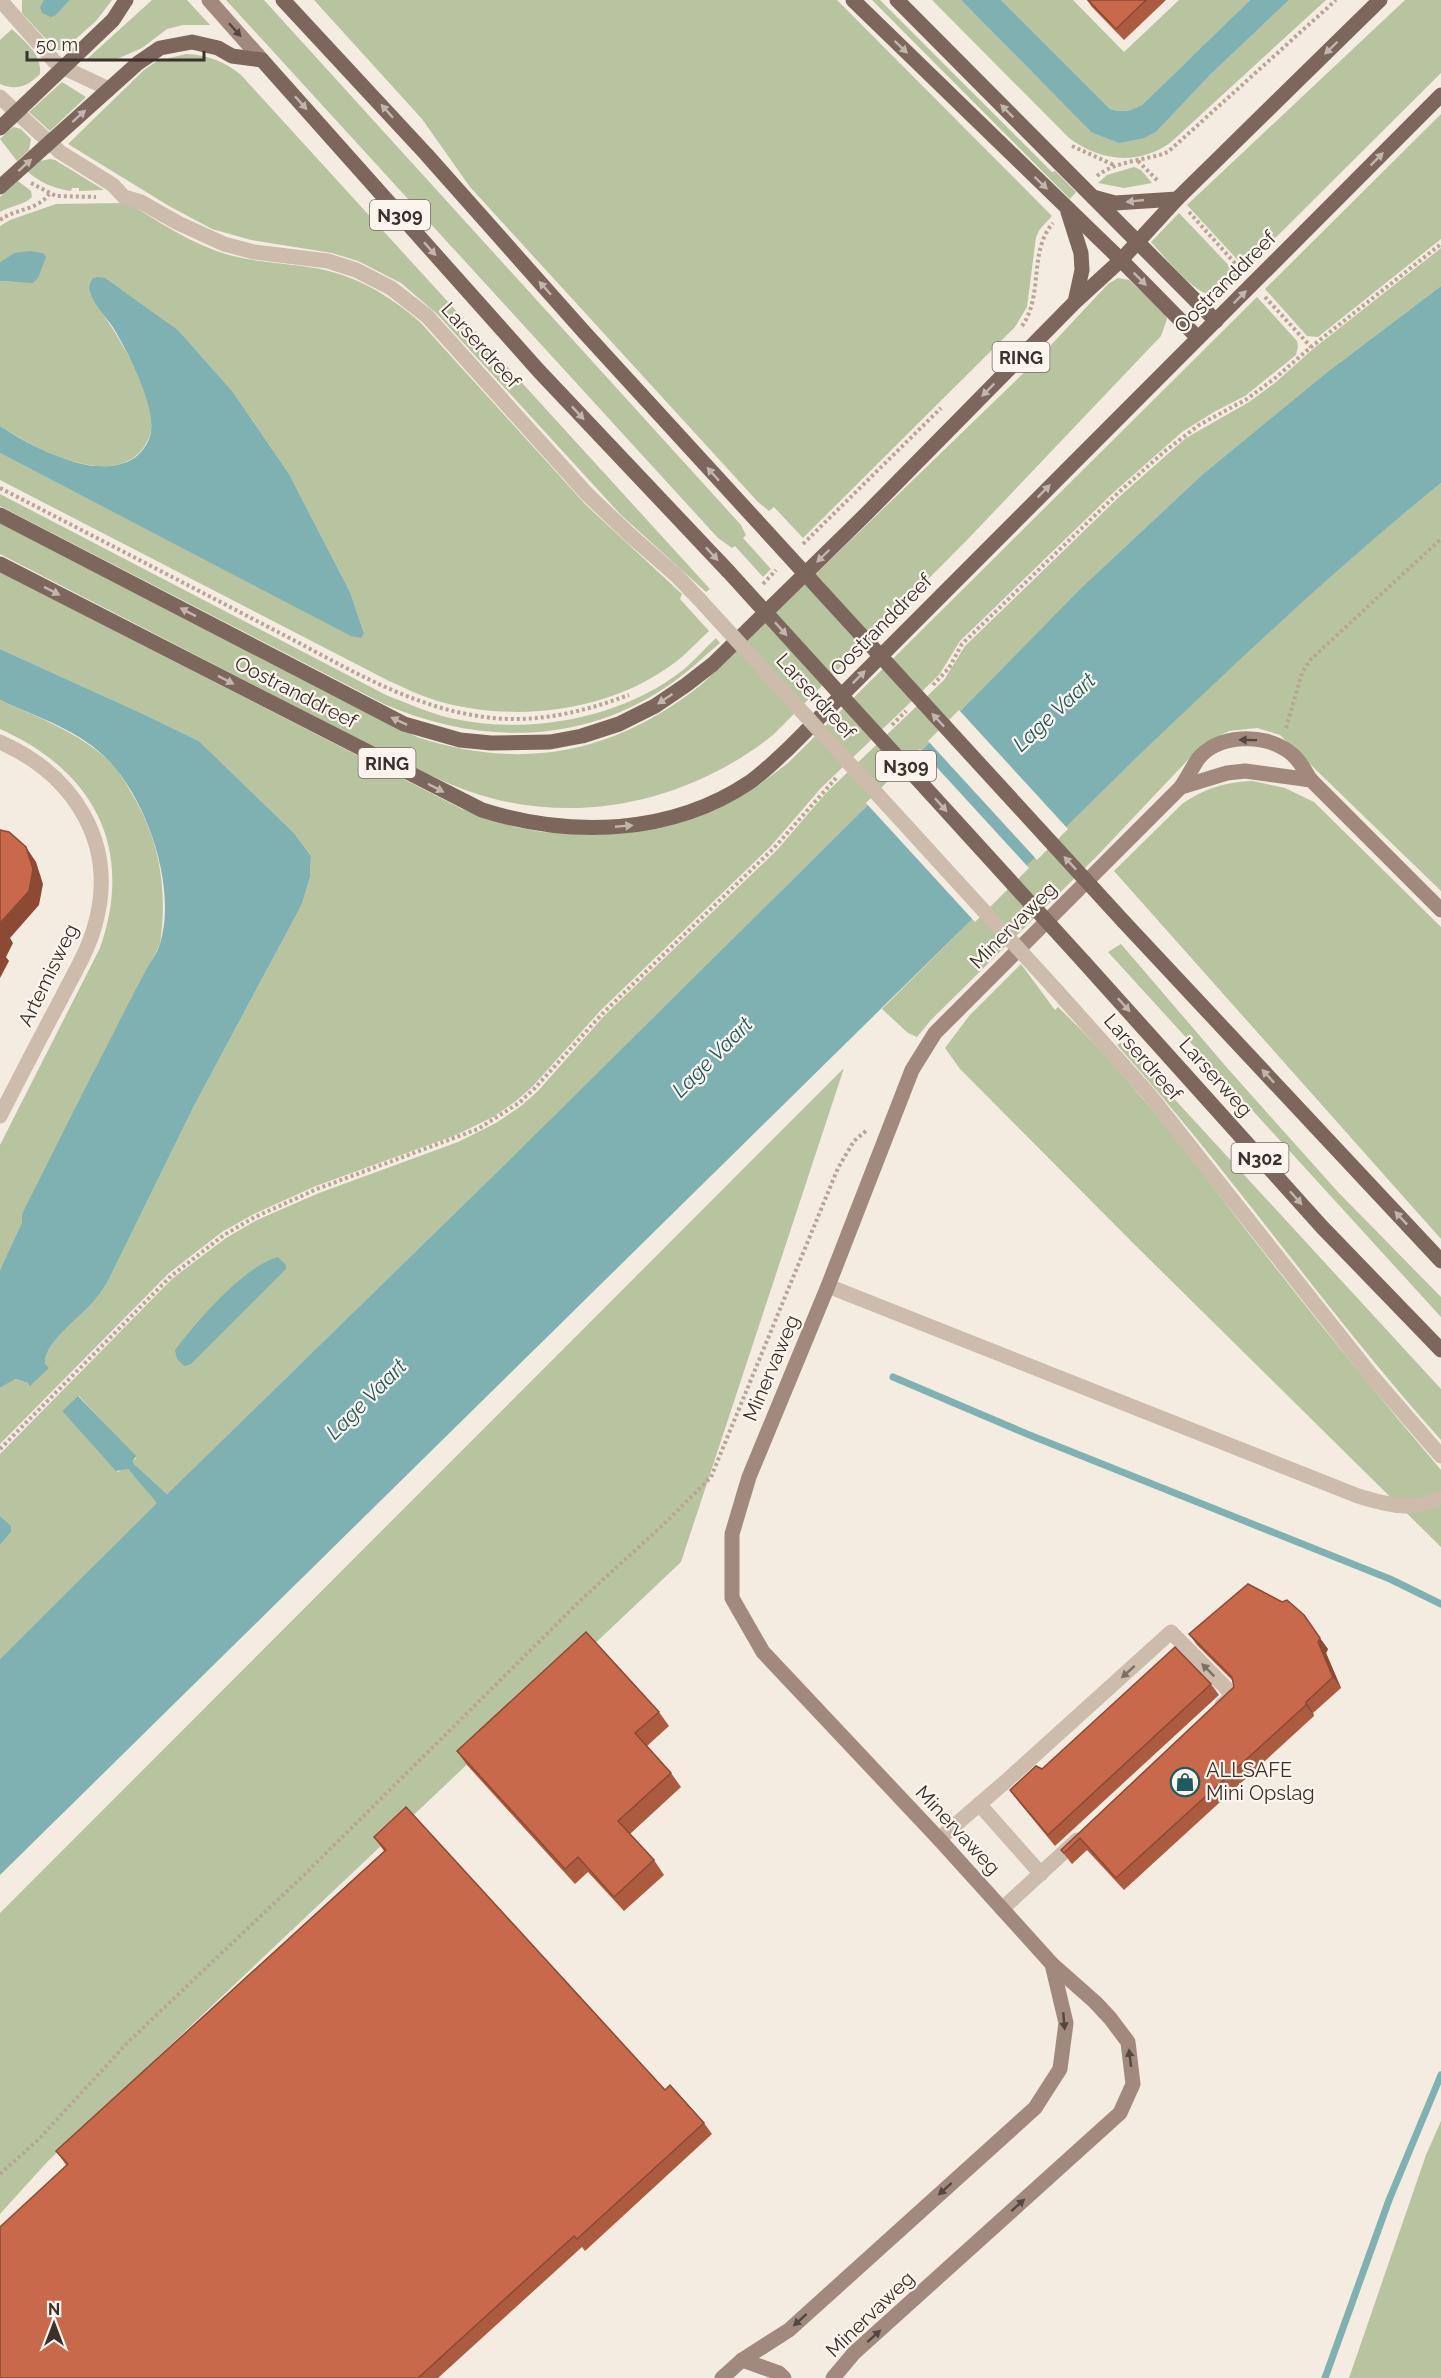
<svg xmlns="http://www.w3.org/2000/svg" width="1441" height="2378" font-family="Raleway,sans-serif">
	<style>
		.green { fill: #b8c4a0 }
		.water { fill: #7fb0b2 }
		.pier { fill: #f4ebe1 }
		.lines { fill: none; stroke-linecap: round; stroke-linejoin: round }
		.stream { stroke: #7fb0b2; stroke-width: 7 }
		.path { stroke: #b9a596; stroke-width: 4; stroke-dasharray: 3 3; stroke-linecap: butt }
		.lane { stroke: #cdbbac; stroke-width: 15 }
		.street { stroke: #cdbbac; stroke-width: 15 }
		.secondary { stroke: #a18a7d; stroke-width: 15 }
		.primary { stroke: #7d675c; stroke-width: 15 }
		.street-bridge { stroke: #cdbbac; stroke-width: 15 }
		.primary-bridge { stroke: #7d675c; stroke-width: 15 }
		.wall { fill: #ac5a40 }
		.shaded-wall { fill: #8c4a34 }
		.building { fill: #c8694b; stroke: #8c4a34; stroke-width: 1.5 }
		.oneway { fill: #544640 }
		.oneway2 { fill: #c2b5ac }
		.oneway3 { fill: #7d6f65 }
		.labels { text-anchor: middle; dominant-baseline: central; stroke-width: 4.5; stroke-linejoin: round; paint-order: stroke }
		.shield { fill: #fbf5ee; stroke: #756b66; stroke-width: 1.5 }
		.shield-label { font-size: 18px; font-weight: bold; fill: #3b302b }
		.street-label { font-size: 20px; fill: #3b302b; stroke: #fbf5ee }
		.poi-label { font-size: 20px; fill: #3b302b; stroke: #fbf5ee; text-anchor: start }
		.water-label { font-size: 21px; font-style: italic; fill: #1f5a5e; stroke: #fbf5ee }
	</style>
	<rect width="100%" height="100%" fill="#f4ebe1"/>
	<g class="green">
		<path d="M22,0H44L56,15L70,0H112L96,21L62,51L55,49L22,13Z"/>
		<path d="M152,0H187L210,25H183L167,29L142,48L117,59H87Z"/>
		<path d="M226,0H264L741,525L746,535L743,538L771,569L763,577L735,546L732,548L718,538Z"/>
		<path d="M314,0H837L1052,216L1040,229L1036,237L1027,307L1015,327L803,538L774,507L769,511L758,502L470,187L422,119Z"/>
		<path d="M872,0H880L1052,172L1055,171L1076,192L1070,199Z"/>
		<path d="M932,0H961L1091,132L1157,131L1211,74L1289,0H1326L1170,143C1137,166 1100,161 1069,138Z"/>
		<path d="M1001,0H1073L1124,52L1179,0H1250L1142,105C1130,111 1123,113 1110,109Z"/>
		<path d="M1405,0H1441V73L1245,268L1187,205Z"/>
		<path d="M12,29C25,42 42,54 40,74C28,86 17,91 0,84V40Z"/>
		<path d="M186,54C208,55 224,61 241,75L710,589L706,592L621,515L437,314L401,283L358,261L332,253L251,240L212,229L169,206L68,144L144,70L157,61Z"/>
		<path d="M62,82L86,97L50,131L29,112Z"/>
		<path d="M1441,114V239L1318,337L1307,336L1265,289Z"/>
		<path d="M14,127L21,129L31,139L29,150L17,161L0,139L9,130Z"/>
		<path d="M50,159L55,160L104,190L79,191V188H72L71,191C55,189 39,182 27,171L40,161Z"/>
		<path d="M1134,167L1141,170L1152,183L1124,188L1098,183L1107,175Z"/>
		<path d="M18,181L31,191L32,197C24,205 10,206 0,212V197Z"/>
		<path d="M122,203L130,204C162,224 195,246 233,256C260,263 287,263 315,268C355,275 389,295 420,322L586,505L682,594L680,599L709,631C700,639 692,648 683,656C619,710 523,723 445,703C425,698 407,689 389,681L0,480V453L351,635L364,633L350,592L289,474L233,392L179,331L94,301C113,327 145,379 151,411C154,426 150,442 139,453C106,487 32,447 0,426V281L18,282L14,253L0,262V226L10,220L56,204Z"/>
		<path d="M1179,213L1238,275C1231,282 1221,293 1211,294C1196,296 1162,254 1151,242Z"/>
		<path d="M1441,248V286L1326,373L1203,474L1081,588L876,797L494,1175L167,1494L134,1464L133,1461L136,1458L79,1396L62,1411L118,1472L124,1468L128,1469L158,1503L0,1659V1545L11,1532V1527L0,1516V1454L173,1278L226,1238L257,1220L319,1193L458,1142L496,1123L521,1106L538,1091L604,1016L777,850L826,793L944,680L965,646L1119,497L1186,438L1249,402L1276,382L1313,349Z"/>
		<path d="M1118,278L1129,280L1165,314L1167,319L1161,336L968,539L773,735C687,803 573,828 468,791C446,783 426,773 405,763L0,554V523L417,737C523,772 616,753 702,684L1037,360L1108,284Z"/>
		<path d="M1257,297L1297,341L1298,347L1296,355L1245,396L1214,412L1182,432L1114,492L960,641L939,675L821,788L771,846L600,1011L533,1086L516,1101L493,1117L456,1135L316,1186L254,1214L222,1232L169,1273L0,1444V1388L14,1379L28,1383L45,1364C43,1343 81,1317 94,1301C99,1295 104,1288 108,1281L194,1106L302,904L310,877L311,856L294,833L199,741L141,713L0,649V572L462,809L515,827L542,832L597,835L625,833L760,784L788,763Z"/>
		<path d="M1441,483V891L1280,735L1257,728L1229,731L1203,744L1097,856L931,1020L917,1037L908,1033L882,1009C1063,829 1241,642 1441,483Z"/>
		<path d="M0,494L386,695C409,704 431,714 455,719C530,735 623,718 683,670C694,661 705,648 716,638L720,643C701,659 684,676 663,689C578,745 478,744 386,705L0,506Z"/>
		<path d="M0,700C37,717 78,732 108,760C118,769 125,782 132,794C160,840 168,891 160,944L0,1270V1145L100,948C135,848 94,771 0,729Z"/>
		<path d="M1253,781L1285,788L1314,802L1441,927V1239L1114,871L1182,804C1205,788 1226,782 1253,781Z"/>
		<path d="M1121,944L1229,1070L1338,1192L1441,1297V1317L1108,952Z"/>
		<path d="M1021,964L1055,1010L1058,1007C1132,1078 1194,1163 1257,1244C1317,1321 1378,1396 1441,1470V1547L1136,1246L960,1069L945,1048L969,1016Z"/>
		<path d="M1122,1042L1441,1389V1440C1327,1313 1231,1172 1117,1045Z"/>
		<path d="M844,1068L681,1562L48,2161L0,2214V1913Z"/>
		<path d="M1441,2121V2378H1349L1426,2155Z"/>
	</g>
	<g class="water">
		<path d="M44,0H70L56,15L51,17L42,13L40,7Z"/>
		<path d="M961,0H1001L1110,109C1123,113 1130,111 1142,105L1250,0H1289L1211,74L1157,131L1144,138L1119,143L1091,132Z"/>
		<path d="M30,251L43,253L46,257L38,278L33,283L0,281V262L14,253Z"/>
		<path d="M98,277L105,278L179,331L233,392L289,474L350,592L364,633L361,638L351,636L0,453V426C24,442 50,455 78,463C97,468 124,469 139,454C145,448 150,440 151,431C155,405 128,352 114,329C107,317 93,305 90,291C88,286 90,283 93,278Z"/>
		<path d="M1441,286V483C1335,568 1237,662 1139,755L0,1875V1659L157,1503L128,1469L116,1471L62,1411L78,1396L136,1456L133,1461L134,1464L167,1494L494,1175L876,797L1081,588L1203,474L1326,373Z"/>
		<path d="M0,649L141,713L199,741L294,833L311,856L310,877L302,904L194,1106L108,1281C104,1288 99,1295 94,1301C81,1317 43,1343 45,1364L49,1368L30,1386L28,1383L15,1379L0,1388V1270L22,1223V1214C52,1155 81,1095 112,1036C123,1014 134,993 145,972C150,963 157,953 160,944C177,888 148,803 110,762C82,731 37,717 0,700Z"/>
		<path d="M278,1257L286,1265V1269L191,1364L184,1366L177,1359L175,1350C197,1321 243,1267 278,1257Z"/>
		<path d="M0,1516L11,1526V1532L0,1545Z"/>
	</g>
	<g class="pier">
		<path d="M959,710L1068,829L1037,860L928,741Z"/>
		<path d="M920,749L1029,868L975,922L866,803Z"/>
	</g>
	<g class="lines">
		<g class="stream">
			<path d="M893,1377L1027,1434L1390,1579L1441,1604"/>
			<path d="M1325,2378L1389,2200L1441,2075"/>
		</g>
		<g class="path">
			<path d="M1072,146L1114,165"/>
			<path d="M1138,161L1158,181"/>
			<path d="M1097,176C1117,160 1145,161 1168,152L1336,0"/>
			<path d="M31,183L56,196L96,197"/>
			<path d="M1189,212L1242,271"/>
			<path d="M0,220C16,208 37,211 49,194"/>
			<path d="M1265,297L1311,347"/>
			<path d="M1022,326C1044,295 1028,252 1053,223"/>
			<path d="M0,488C93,536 186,584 278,632C342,665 406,705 478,716C530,725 580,713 629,695"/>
			<path d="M803,544L941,408"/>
			<path d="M763,584L776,570"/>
			<path d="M933,685L949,668L962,644L1117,494L1165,451L1199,425L1247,399L1274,379L1311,347L1441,244"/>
			<path d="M892,725L906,711"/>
			<path d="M1286,728L1302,673L1311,659L1441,539"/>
			<path d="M0,1449L171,1276L224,1235L255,1217L317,1189L478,1129L519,1103L535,1088L602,1014L774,848L836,778"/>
			<path d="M0,2174L38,2140L129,2041L306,1873L583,1598L666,1522L711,1477L838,1168L854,1141L867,1130"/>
		</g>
		<g class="lane">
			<path d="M0,0L54,61L62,67L109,89"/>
			<path d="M979,1804L1041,1874"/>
			<path d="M939,1839L1005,1782L1171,1632L1233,1695L1222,1705"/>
			<path d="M1002,1909L1077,1840"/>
		</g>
		<g class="street">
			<path d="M0,97L60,152L113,185L124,197L141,202L178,223L224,244L254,252L328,261L356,270L391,288L427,316L587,494L630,535L677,576L699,599"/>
			<path d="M0,742C74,775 118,843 95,925C88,951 73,975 61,999C40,1038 20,1077 0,1116"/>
			<path d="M1057,991L1148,1093L1371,1375L1441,1456"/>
			<path d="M828,1286L1358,1496C1389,1505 1411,1512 1441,1498"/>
		</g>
		<g class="secondary">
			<path d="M209,0L262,60"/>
			<path d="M1181,787L1227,773L1245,771L1311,780"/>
			<path d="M742,2360L779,2373L784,2378"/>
			<path d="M722,2378L742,2360L789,2330L1035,2108L1060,2069L1066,2023L1052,1964"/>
			<path d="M833,2378L854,2353L1120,2113L1133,2084L1128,2042L1110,2018L1095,2002L1052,1964L939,1839L763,1652L732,1598V1534L749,1477L828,1286L912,1070L935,1033L1181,787C1187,778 1192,768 1198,759C1218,734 1263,733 1288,751C1299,758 1304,770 1311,780L1441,910"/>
		</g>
		<g class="primary">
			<path d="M283,0L426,154L584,332L767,532"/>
			<path d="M853,0L1121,260L1198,338"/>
			<path d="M897,0L1216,321"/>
			<path d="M0,128L113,20L126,0"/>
			<path d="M0,187L138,63L160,48L192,42L218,48L232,56L262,60L538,370L728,571"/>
			<path d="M1093,197L1115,203L1177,199"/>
			<path d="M1068,212L1081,253L1082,270L1075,302"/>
			<path d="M0,515L404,724L460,740L491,743L550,742L582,736L619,724L655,706L686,685L713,664L865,515L1075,302L1121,260L1177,199L1380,0"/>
			<path d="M0,564L482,810C571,838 671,835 750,782C764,772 776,760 788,749L1441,95"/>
			<path d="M1124,922L1441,1261"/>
			<path d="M1084,962L1322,1227L1441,1350"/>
		</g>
		<path class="street-bridge" d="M699,599L1057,991"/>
		<g class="primary-bridge">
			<path d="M767,532L1124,922"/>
			<path d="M728,571L1084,962"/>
		</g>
	</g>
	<g class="wall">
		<path d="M1087,0H1166L1124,40L1092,7Z"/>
		<path d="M1189,1634L1328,1649L1326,1653L1341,1688L1313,1713L1314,1716L1124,1890L1087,1850L1072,1864L1061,1850L1234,1687L1233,1681L1197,1645Z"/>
		<path d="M1211,1684L1219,1695L1055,1846L1018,1801L1010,1790L1042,1769Z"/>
		<path d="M659,1712L669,1726L647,1746L671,1773L681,1787L630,1834L654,1860L664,1875L624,1911L588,1872L575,1884L467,1765L457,1751Z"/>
		<path d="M374,1837L665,2090L704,2123L712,2134L585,2251L582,2247L438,2378H0L67,2166L56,2151L384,1851Z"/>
	</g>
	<g class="shaded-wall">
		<path d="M26,847L36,862L43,884L39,905L10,938L13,943L6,957L9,961L0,978V923Z"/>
		<path d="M1320,1638L1328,1649L1326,1653L1341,1688L1333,1677L1318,1642Z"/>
		<path d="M1306,1702L1313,1713L1314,1716L1306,1705Z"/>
	</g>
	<g class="building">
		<path d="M1088,0H1146L1116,29Z"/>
		<path d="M0,830L9,832L26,847L33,869L29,891L0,923Z"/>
		<path d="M1248,1584L1282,1602L1287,1600L1304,1615L1320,1638L1318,1642L1333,1677L1306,1702V1705L1116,1878L1080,1838L1064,1853L1061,1850L1234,1687L1232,1677L1189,1634Z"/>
		<path d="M586,1632L659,1712L635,1733L671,1773L618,1821L654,1860L614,1897L578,1857L565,1869L457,1751Z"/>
		<path d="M1175,1647L1211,1684L1048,1835L1010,1790L1036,1766L1042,1769Z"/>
		<path d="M406,1807L665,2090L670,2085L704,2123L577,2239L574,2236L418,2378H0V2227L68,2164L56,2151L386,1850L374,1837Z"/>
	</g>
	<defs><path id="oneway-solid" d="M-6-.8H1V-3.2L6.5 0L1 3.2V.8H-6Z" transform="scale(1.5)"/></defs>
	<g class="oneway">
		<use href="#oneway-solid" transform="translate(235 30) rotate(48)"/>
		<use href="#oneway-solid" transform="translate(1248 740) rotate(-179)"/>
		<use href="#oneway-solid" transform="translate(1064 2021) rotate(85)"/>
		<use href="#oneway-solid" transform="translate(1130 2058) rotate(-97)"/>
		<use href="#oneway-solid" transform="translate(945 2189) rotate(138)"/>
		<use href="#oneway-solid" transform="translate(1018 2205) rotate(-42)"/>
		<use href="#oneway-solid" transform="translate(800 2320) rotate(138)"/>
		<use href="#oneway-solid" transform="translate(874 2336) rotate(-42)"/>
	</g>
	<g class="oneway2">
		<use href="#oneway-solid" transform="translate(901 47) rotate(44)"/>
		<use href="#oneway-solid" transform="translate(1331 48) rotate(136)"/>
		<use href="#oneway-solid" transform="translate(301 103) rotate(48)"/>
		<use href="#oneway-solid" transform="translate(387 111) rotate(-132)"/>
		<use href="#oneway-solid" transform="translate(1007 111) rotate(-135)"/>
		<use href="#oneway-solid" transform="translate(79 116) rotate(-42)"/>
		<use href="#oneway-solid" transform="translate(1377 159) rotate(-45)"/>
		<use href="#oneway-solid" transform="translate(25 165) rotate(-42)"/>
		<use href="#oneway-solid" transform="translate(1041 183) rotate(44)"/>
		<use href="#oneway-solid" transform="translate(1135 201) rotate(174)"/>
		<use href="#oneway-solid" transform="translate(430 249) rotate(48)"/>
		<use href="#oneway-solid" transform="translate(1140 279) rotate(45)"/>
		<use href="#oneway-solid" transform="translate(545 288) rotate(-132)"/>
		<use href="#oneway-solid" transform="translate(1240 297) rotate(-45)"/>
		<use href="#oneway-solid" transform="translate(988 390) rotate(135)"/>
		<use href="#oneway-solid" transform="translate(578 413) rotate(47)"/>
		<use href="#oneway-solid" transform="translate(713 474) rotate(-132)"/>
		<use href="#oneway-solid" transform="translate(1044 491) rotate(-45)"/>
		<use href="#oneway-solid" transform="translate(712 554) rotate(47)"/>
		<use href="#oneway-solid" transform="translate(823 556) rotate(136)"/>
		<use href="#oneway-solid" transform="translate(52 591) rotate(27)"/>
		<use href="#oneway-solid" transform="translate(188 612) rotate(-153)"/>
		<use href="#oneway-solid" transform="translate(781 629) rotate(48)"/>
		<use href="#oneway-solid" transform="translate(859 677) rotate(-45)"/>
		<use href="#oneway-solid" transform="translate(226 680) rotate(27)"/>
		<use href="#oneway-solid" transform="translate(665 699) rotate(146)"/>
		<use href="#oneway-solid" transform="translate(938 720) rotate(-133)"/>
		<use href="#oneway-solid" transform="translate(399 721) rotate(-155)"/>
		<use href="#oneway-solid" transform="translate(436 788) rotate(27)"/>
		<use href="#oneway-solid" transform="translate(941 805) rotate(48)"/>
		<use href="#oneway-solid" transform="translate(624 826) rotate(-5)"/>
		<use href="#oneway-solid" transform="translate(1070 863) rotate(-133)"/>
		<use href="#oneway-solid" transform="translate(1124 1005) rotate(48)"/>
		<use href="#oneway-solid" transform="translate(1268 1076) rotate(-133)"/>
		<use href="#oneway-solid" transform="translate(1296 1198) rotate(48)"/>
		<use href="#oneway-solid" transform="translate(1401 1218) rotate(-133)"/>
	</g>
	<g class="oneway3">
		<use href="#oneway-solid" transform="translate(1208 1670) rotate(-135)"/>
		<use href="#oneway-solid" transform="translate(1128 1672) rotate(138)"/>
	</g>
	<defs>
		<g id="shop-ring" transform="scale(1.5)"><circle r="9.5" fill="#fbf5ee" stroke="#1f5a5e" stroke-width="1.5"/><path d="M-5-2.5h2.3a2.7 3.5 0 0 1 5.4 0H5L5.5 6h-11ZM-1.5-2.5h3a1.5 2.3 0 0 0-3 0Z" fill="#1f5a5e"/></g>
	</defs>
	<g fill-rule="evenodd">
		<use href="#shop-ring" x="1185" y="1782"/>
	</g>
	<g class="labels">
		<g class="shield">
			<rect x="370" y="200" width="60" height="30" rx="4.5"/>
			<rect x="992.5" y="342" width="57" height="30" rx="4.5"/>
			<rect x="358.5" y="748" width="57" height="30" rx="4.5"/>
			<rect x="876" y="751" width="60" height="30" rx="4.5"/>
			<rect x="1231.5" y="1143" width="57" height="30" rx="4.5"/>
		</g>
		<g class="shield-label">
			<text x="400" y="215">N309</text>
			<text x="1021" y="357">RING</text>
			<text x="387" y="763">RING</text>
			<text x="906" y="766">N309</text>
			<text x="1260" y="1158">N302</text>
		</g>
		<g class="street-label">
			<text transform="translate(1225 282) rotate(-45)">Oostranddreef</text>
			<text transform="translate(481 345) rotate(48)">Larserdreef</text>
			<text transform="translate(881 625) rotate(-45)">Oostranddreef</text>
			<text transform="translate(296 692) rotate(27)">Oostranddreef</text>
			<text transform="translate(816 696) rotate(48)">Larserdreef</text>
			<text transform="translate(1013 925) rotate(-45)">Minervaweg</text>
			<text transform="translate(48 975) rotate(-64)">Artemisweg</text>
			<text transform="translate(1143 1057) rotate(49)">Larserdreef</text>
			<text transform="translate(1216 1077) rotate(48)">Larserweg</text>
			<text transform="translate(771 1368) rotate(-67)">Minervaweg</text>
			<text transform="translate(958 1830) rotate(47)">Minervaweg</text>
			<text transform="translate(870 2314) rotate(-44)">Minervaweg</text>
		</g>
		<g class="poi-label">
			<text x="1206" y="1770">ALLSAFE<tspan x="1206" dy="23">Mini Opslag</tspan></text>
		</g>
		<g class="water-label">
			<text transform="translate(1054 712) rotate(-43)">Lage Vaart</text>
			<text transform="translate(712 1057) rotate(-45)">Lage Vaart</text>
			<text transform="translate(366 1399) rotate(-45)">Lage Vaart</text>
		</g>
	</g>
	<g transform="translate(54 2324)" stroke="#fbf5ee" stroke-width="4.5" paint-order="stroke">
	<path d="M0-4.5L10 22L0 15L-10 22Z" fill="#3b302b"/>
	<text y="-9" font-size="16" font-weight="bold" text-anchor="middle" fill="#3b302b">N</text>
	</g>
	<path d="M27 51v9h177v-9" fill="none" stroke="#3b302b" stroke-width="3"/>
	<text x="36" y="51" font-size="18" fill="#3b302b" stroke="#fbf5ee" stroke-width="4.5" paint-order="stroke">50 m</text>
</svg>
